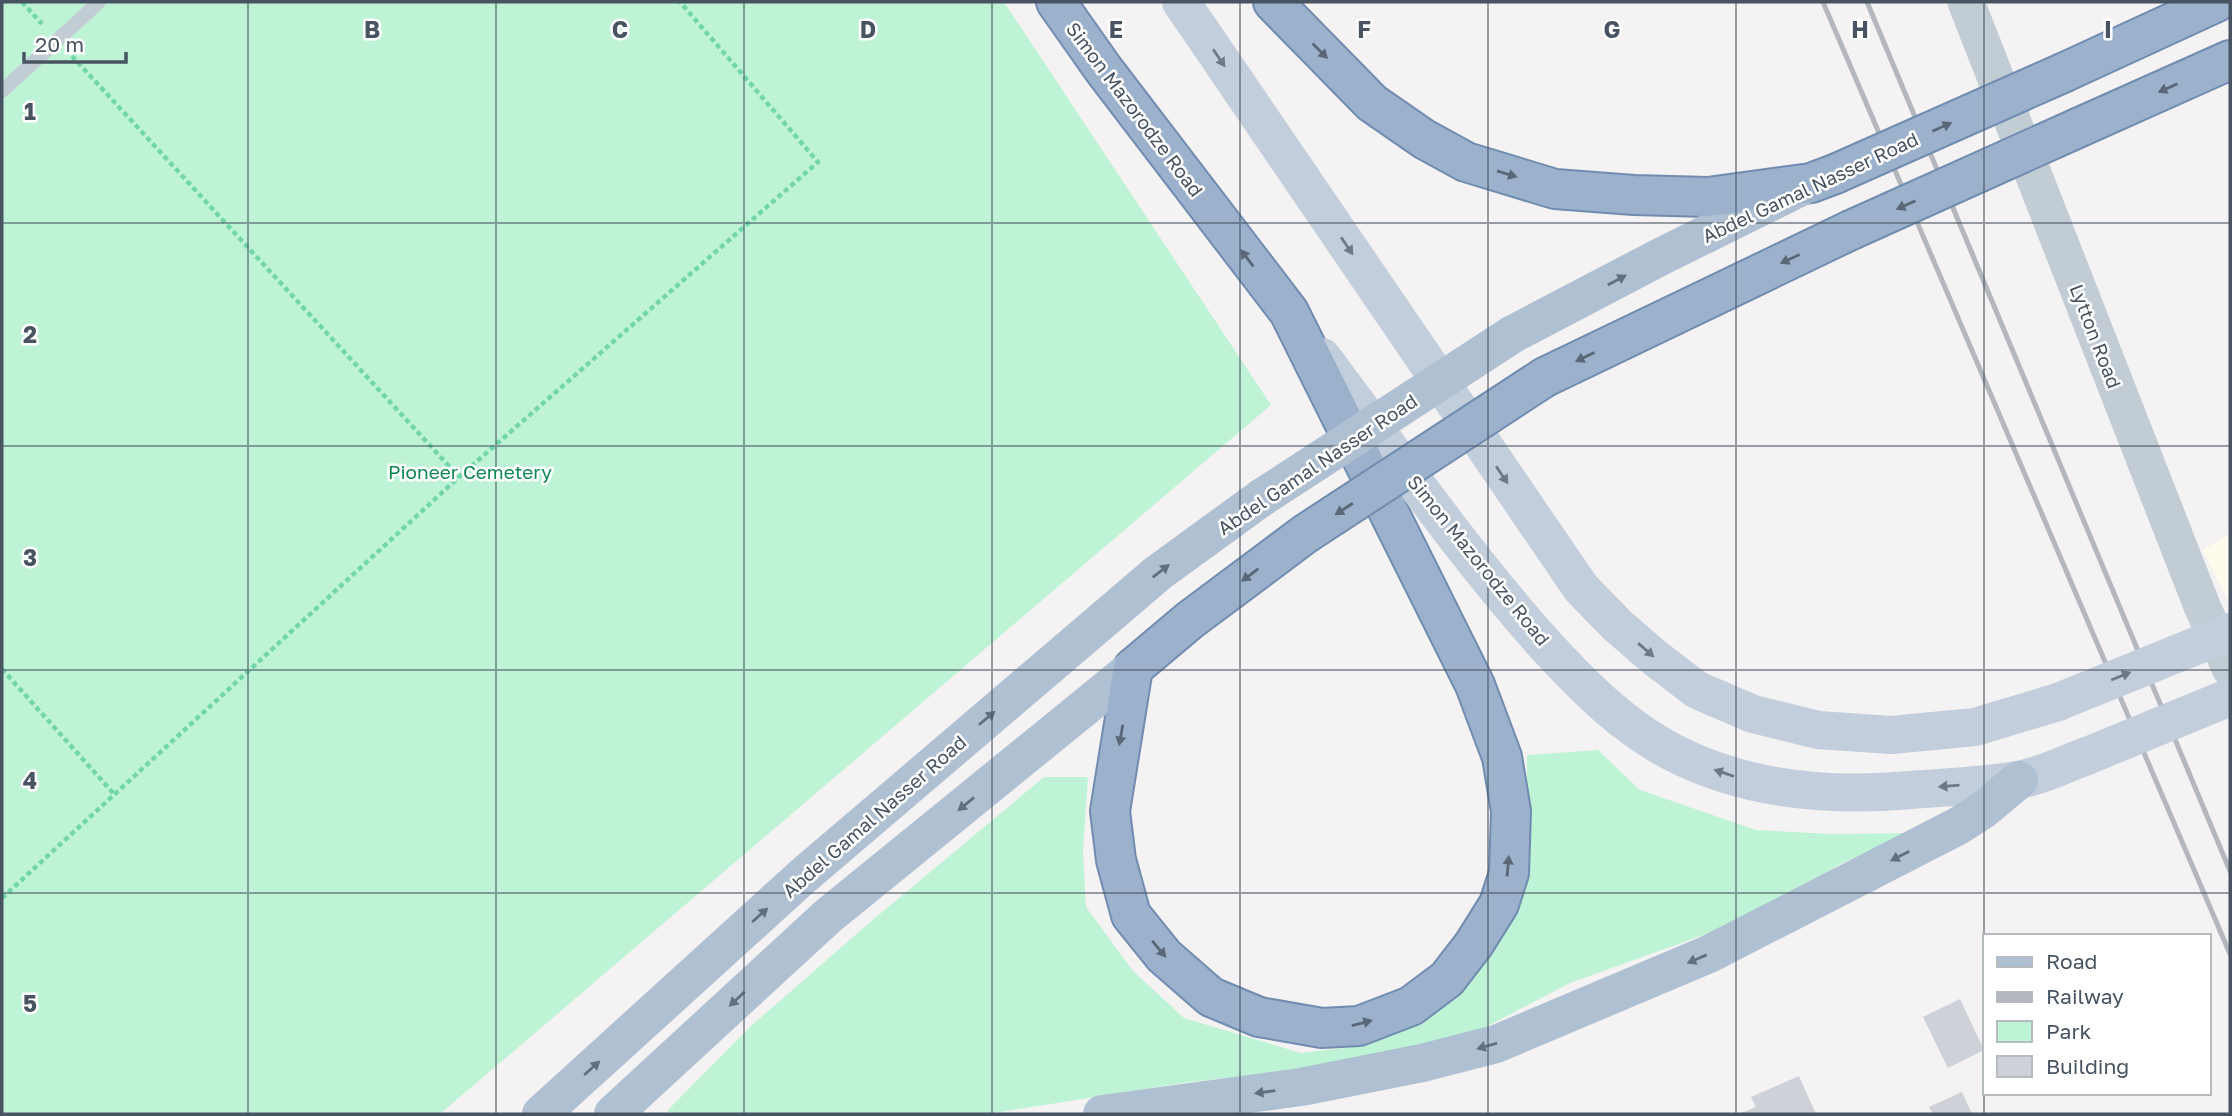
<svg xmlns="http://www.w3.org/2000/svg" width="2232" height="1116" font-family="'Golos Text',sans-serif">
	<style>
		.commercial { fill: #fefaec }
		.green { fill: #bef4d5 }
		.building { fill: #ced1d8 }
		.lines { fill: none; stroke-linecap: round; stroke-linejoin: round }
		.trunk-casing { stroke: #718cb1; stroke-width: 42 }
		.path { stroke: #72d6a9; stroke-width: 4.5; stroke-dasharray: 5 3.5; stroke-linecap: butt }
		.service { stroke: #c2ccd5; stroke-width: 14 }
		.tertiary { stroke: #c2ccd5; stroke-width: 37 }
		.secondary { stroke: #c3cedc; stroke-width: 38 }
		.primary { stroke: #b0c0d3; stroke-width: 38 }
		.trunk { stroke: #9bb1cc; stroke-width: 38 }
		.rail { stroke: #b4b7bd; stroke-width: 5 }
		.trunk-bridge-casing { stroke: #718cb1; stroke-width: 42; stroke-linecap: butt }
		.secondary-bridge { stroke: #c3cedc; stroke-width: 38 }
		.primary-bridge { stroke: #b0c0d3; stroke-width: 38 }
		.trunk-bridge { stroke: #9bb1cc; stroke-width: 38 }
		.oneway { fill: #596777 }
		.oneway2 { fill: #6d7987 }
		.oneway3 { fill: #626f7e }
		.grid { fill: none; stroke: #485462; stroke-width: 2; stroke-opacity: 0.55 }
		.labels { text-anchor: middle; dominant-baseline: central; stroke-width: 5; stroke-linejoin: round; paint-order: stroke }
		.street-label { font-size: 19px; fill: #485462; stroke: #fff }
		.park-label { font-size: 19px; fill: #0e8750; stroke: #fff }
		.grid-label { font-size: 23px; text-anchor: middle; font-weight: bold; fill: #485462; stroke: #fff; stroke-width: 5; stroke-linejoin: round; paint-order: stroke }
	</style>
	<rect width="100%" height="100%" fill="#f4f2f2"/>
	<path class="commercial" d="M2230,533V605L2203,550Z"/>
	<g class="green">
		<path d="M2,2H1004L1271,405L440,1114H2Z"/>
		<path d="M1598,750L1640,790L1756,830L1832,834L1916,833L1842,863L1748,919L1570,983L1482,1029L1364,1062L1183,1083L987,1114H668V1110L750,1027L869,923L1044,777H1088L1083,850L1086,907L1133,971L1184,1018L1301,1053L1368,1045L1445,1002L1489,955L1527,878V755Z"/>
	</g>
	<g class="building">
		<path d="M1960,999L1984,1050L1948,1068L1923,1017Z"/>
		<path d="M1799,1076L1816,1114H1739L1756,1107L1751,1097Z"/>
		<path d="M1962,1092L1972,1114H1933L1929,1107Z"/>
	</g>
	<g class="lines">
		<g class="trunk-casing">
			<g id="trunk">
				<path d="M1056,2L1104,70L1289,312L1475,685L1502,757L1511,811L1509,873L1499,904L1474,944L1447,979L1411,1006L1359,1026L1322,1028L1259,1017L1211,997L1164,956L1131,915L1116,860L1110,811L1133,668L1190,620L1305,534"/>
				<path d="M1273,2L1372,103L1424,139L1466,162L1555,189L1634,195L1708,197L1811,183L1835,174"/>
				<path d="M2065,72L2217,2"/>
				<path d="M2080,127L2230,60"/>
				<path d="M1545,377L1851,230"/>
			</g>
		</g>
		<g class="path">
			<path d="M22,2L42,24"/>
			<path d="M72,56L459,477"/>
			<path d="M2,669L114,794"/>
			<path d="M2,898L459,477L818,162L680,2"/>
		</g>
		<path class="service" d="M2,91L99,2"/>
		<path class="tertiary" d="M1966,2L2202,606L2230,668"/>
		<g class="secondary">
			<path d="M1181,2L1581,588L1617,625L1654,657L1697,690L1753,714L1818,730L1891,735L1975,727L2058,702"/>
			<path d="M1322,357C1396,455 1466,558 1549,649C1586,689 1625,728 1674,753C1746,790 1832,797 1911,790C1946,787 1982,786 2017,780C2040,777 2064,764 2087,756"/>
		</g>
		<g class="primary">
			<path d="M1513,334L1664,255L1801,187"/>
			<path d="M541,1114L803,876L1158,573L1261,498"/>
			<path d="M613,1114L828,916L1133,668"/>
			<path d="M1102,1114L1301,1087L1422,1063L1496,1044L1709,954L1958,826L1983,810L2019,780"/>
		</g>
		<use href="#trunk" class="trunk"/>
		<g class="rail">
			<path d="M1823,2L2230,954"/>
			<path d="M1867,2L2230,871"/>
		</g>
		<g class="trunk-bridge-casing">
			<g id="trunk-bridge">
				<path d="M1835,174L2065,72"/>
				<path d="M1851,230L2080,127"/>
				<path d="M1305,534L1545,377"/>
			</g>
		</g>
		<g class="secondary-bridge">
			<path d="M2058,702L2230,632"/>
			<path d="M2087,756L2230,697"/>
		</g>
		<path class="primary-bridge" d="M1261,498L1513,334"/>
		<use href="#trunk-bridge" class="trunk-bridge"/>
	</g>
	<defs><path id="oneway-solid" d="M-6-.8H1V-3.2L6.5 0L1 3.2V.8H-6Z" transform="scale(1.75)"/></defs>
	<g class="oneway">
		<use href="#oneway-solid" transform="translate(1320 51) rotate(45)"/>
		<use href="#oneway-solid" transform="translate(2168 88) rotate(156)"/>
		<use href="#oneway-solid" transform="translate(1942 127) rotate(-24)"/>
		<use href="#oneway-solid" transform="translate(1507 174) rotate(17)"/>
		<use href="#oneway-solid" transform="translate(1906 205) rotate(156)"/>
		<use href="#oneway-solid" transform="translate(1247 258) rotate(-127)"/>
		<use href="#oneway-solid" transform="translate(1790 259) rotate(155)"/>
		<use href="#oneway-solid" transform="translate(1585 357) rotate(154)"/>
		<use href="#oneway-solid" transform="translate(1344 509) rotate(147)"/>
		<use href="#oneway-solid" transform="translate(1250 575) rotate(143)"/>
		<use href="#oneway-solid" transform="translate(1121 735) rotate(100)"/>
		<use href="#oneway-solid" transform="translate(1508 866) rotate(-85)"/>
		<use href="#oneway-solid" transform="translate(1159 949) rotate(50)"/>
		<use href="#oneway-solid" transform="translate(1362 1023) rotate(-15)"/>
	</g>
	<g class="oneway2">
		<use href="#oneway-solid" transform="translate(1219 58) rotate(56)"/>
		<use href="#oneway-solid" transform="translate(1347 246) rotate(56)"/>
		<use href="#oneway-solid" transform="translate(1502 475) rotate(56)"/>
		<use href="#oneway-solid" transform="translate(1646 650) rotate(41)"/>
		<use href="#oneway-solid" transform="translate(2121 676) rotate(-22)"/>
		<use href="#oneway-solid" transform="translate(1724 773) rotate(-161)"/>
		<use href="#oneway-solid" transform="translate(1949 786) rotate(175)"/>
	</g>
	<g class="oneway3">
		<use href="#oneway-solid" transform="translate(1617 280) rotate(-28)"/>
		<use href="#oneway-solid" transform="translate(1161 571) rotate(-38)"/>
		<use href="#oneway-solid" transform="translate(987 718) rotate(-40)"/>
		<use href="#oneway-solid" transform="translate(966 804) rotate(141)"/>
		<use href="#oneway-solid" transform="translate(1900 856) rotate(153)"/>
		<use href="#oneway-solid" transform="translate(760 915) rotate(-42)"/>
		<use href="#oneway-solid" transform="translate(1697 959) rotate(157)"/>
		<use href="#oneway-solid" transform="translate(737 999) rotate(137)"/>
		<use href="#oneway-solid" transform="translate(1487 1046) rotate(164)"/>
		<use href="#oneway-solid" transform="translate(592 1068) rotate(-42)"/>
		<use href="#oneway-solid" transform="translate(1265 1092) rotate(172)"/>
	</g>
	<path class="grid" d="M248,2V1114M496,2V1114M744,2V1114M992,2V1114M1240,2V1114M1488,2V1114M1736,2V1114M1984,2V1114M2,223H2230M2,446H2230M2,670H2230M2,893H2230"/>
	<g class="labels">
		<g class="street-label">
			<text transform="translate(1135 109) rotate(53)">Simon Mazorodze Road</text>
			<text transform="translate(1810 187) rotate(-25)">Abdel Gamal Nasser Road</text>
			<text transform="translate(2096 336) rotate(69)">Lytton Road</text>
			<text transform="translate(1317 464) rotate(-34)">Abdel Gamal Nasser Road</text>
			<text transform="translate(1479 560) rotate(51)">Simon Mazorodze Road</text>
			<text transform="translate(874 816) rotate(-41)">Abdel Gamal Nasser Road</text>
		</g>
		<g class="park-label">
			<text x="470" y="471">Pioneer Cemetery</text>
		</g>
	</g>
	<g class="grid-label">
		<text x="372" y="38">B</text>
		<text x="620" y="38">C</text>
		<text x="868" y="38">D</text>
		<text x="1116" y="38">E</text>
		<text x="1364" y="38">F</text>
		<text x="1612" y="38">G</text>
		<text x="1860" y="38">H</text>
		<text x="2108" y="38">I</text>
		<text x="30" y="120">1</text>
		<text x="30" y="343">2</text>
		<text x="30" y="566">3</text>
		<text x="30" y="789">4</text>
		<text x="30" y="1012">5</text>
	</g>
	<rect width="2232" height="1116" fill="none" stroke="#485462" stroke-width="7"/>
	<rect x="1983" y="934" width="228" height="161" fill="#ffffff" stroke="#b6bbc0" stroke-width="2"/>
	<rect x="1997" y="957" width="35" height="10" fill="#b0c0d3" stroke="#b6bbc0" stroke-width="2"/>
	<text x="2046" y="969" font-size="21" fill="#485462">Road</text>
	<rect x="1997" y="992" width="35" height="10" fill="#b4b7bd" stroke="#b6bbc0" stroke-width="2"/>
	<text x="2046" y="1004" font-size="21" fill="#485462">Railway</text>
	<rect x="1997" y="1021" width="35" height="21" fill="#bef4d5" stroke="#b6bbc0" stroke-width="2"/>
	<text x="2046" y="1039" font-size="21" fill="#485462">Park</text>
	<rect x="1997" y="1056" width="35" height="21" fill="#ced1d8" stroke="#b6bbc0" stroke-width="2"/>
	<text x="2046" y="1074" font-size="21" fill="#485462">Building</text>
	<path d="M24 52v10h102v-10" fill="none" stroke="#485462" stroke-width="3.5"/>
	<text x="35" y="52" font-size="21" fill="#485462" stroke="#ffffff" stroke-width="5" paint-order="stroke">20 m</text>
</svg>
